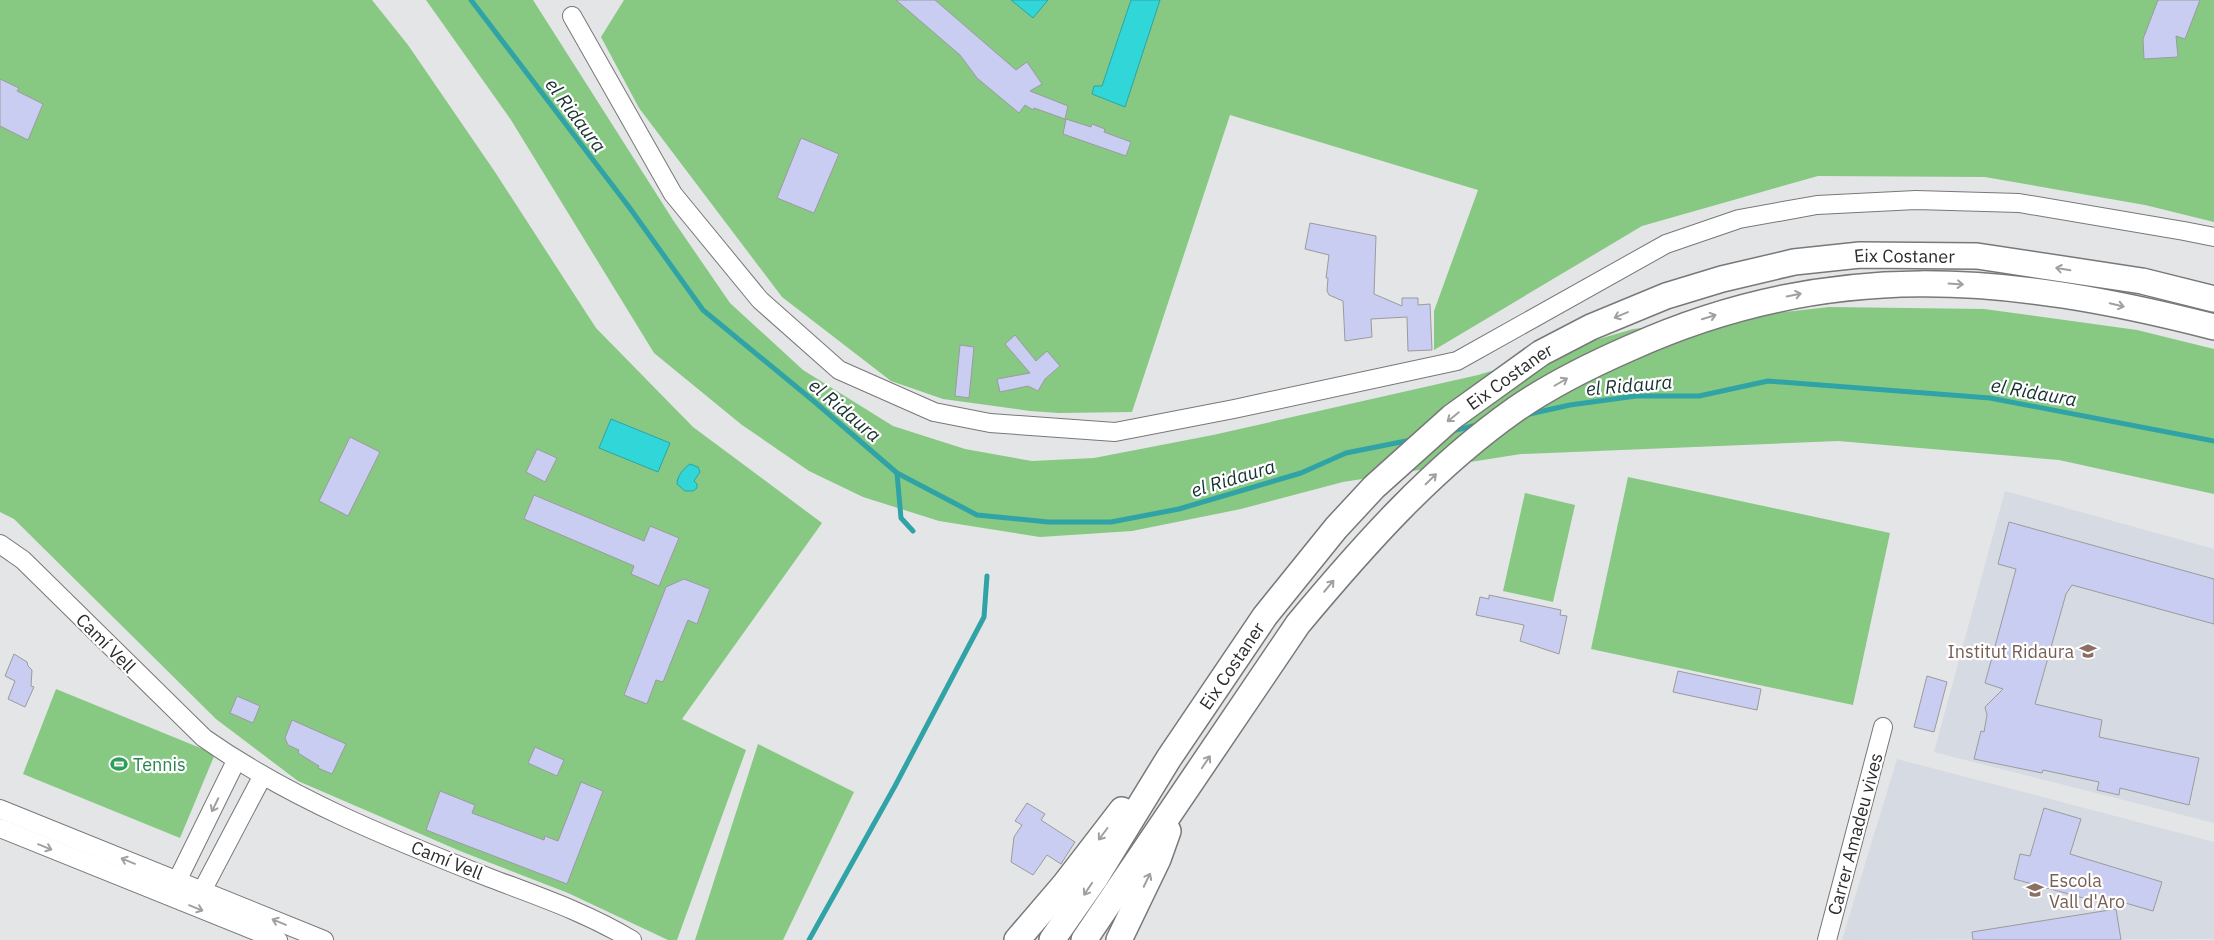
<svg xmlns="http://www.w3.org/2000/svg" width="2214" height="940" font-family="'IBM Plex Sans',sans-serif">
	<style>
		.built { fill: #d6dae2 }
		.green { fill: #87c883 }
		.water { fill: #30d6d8; stroke: #2fa3a5 }
		.lines { fill: none; stroke-linecap: round; stroke-linejoin: round }
		.stream { stroke: #2fa3a5; stroke-width: 5 }
		.building { fill: #c9cdf2; stroke: #9b9b9c }
		.minor-casing { stroke: #787879; stroke-width: 20 }
		.highway-casing { stroke: #787879; stroke-width: 28 }
		.minor { stroke: #fff; stroke-width: 18 }
		.highway { stroke: #fff; stroke-width: 25 }
		.oneway { stroke: #a0a0a0 }
		.labels { text-anchor: middle; dominant-baseline: central; stroke-width: 4.5; stroke-linejoin: round; paint-order: stroke }
		.street-label { font-size: 18px; fill: #2c2c2d; stroke: #fff }
		.education-label { font-size: 18px; fill: #785e54; stroke: #fff; text-anchor: end }
		.leisure-label { font-size: 18px; fill: #27864d; stroke: #fff; text-anchor: start }
		.water-label { font-size: 19px; font-style: italic; fill: #173030; stroke: #fff }
	</style>
	<rect width="100%" height="100%" fill="#e4e5e6"/>
	<g class="built">
		<path d="M2005,491L2214,549V823L1934,752Z"/>
		<path d="M1897,759L2214,842V939L1842,940Z"/>
	</g>
	<g class="green">
		<path d="M0,0H372L408,45L495,172L596,328L693,427L822,523L682,719L746,750L677,940H668L568,893L460,851L298,781L216,719L14,519L0,512Z"/>
		<path d="M426,0H533L673,220L730,303L803,370L893,426L965,449L1032,461L1094,458L1213,435L1478,375L1633,329L1829,307L1984,309L2137,330L2214,349V494L2059,460L1838,441L1521,454L1343,482L1241,509L1132,531L1040,537L939,521L863,497L809,471L742,425L654,353L511,120Z"/>
		<path d="M624,0H2214V222L2145,205L1985,177L1818,176L1642,226L1434,350V311L1478,190L1230,115L1132,412L1059,413L1030,411L943,399L891,381L782,297L639,108L601,37Z"/>
		<path d="M1628,477L1890,533L1853,705L1591,649Z"/>
		<path d="M1525,493L1575,505L1553,602L1503,591Z"/>
		<path d="M56,689L215,754L180,838L23,774Z"/>
		<path d="M758,744L854,792L783,940H695Z"/>
	</g>
	<g class="water">
		<path d="M1011,0H1048L1033,18Z"/>
		<path d="M1131,0H1160L1125,107L1092,94L1094,86H1102Z"/>
		<path d="M611,419L670,443L658,472L599,448Z"/>
		<path d="M690,464L698,467L700,472L694,481L697,484V488L693,491H685L677,484C677,476 684,468 690,464Z"/>
	</g>
	<g class="lines">
		<g class="stream">
			<path d="M471,0L629,207L703,310L816,403L897,473L977,515L1048,522H1111L1179,509L1301,473L1346,453L1411,440"/>
			<path d="M1525,415L1570,405L1636,396H1699L1768,381L1990,398L2214,441"/>
			<path d="M1452,431L1477,425"/>
			<path d="M897,473L901,518L913,531"/>
			<path d="M809,940L895,786L984,617L987,576"/>
		</g>
	</g>
	<g class="building">
		<path d="M896,0H935L1016,70L1027,62L1042,84L1030,91L1068,106L1065,119L1034,108L1033,110L1025,105L1019,113L977,78L960,55Z"/>
		<path d="M2158,0H2200L2185,39L2176,36L2178,57L2144,59L2143,39Z"/>
		<path d="M0,79L19,88L17,91L43,104L28,140L0,126Z"/>
		<path d="M1066,119L1091,127L1092,124L1105,129L1104,132L1131,142L1126,156L1063,134Z"/>
		<path d="M801,138L839,154L814,213L777,198Z"/>
		<path d="M1310,223L1376,236L1374,294L1402,306V298H1418V305L1430,304L1432,350L1408,351L1407,317L1371,319L1372,337L1345,341L1343,301L1329,295L1327,291L1328,278H1326L1329,255L1305,249Z"/>
		<path d="M1015,335L1036,361L1047,351L1060,366L1045,379L1038,391L1028,386L1000,392L997,379L1030,373L1005,344Z"/>
		<path d="M960,345L974,347L969,398L955,396Z"/>
		<path d="M350,437L380,452L348,516L319,501Z"/>
		<path d="M537,449L557,458L545,482L526,472Z"/>
		<path d="M534,495L644,541L650,526L679,538L659,586L631,574L634,566L524,519Z"/>
		<path d="M2009,522L2214,579V624L2072,585L2066,594L2035,704L2102,720L2099,737L2199,758L2189,805L2120,788L2119,795L2097,790L2099,782L2043,770L2042,773L1974,759L1981,731L1984,732L1987,715L1985,707L2003,689L1985,683L2016,569L1998,564Z"/>
		<path d="M684,579L710,589L697,624L688,620L663,682L656,680L647,704L624,695L666,587Z"/>
		<path d="M1489,595L1561,610L1560,615L1567,616L1559,654L1520,641L1524,625L1476,615L1480,597L1489,599Z"/>
		<path d="M14,654L27,662L28,666L32,670L31,686L34,687L25,707L8,699L15,681L5,676Z"/>
		<path d="M1678,671L1761,689L1757,710L1673,692Z"/>
		<path d="M1927,676L1947,682L1934,732L1914,727Z"/>
		<path d="M237,696L260,706L253,723L230,713Z"/>
		<path d="M292,720L346,744L332,774L318,768L319,766L298,753L299,750L288,745L285,738Z"/>
		<path d="M535,747L564,760L557,776L528,763Z"/>
		<path d="M581,782L603,791L567,884L426,830L440,791L475,805L472,813L544,840L545,836L558,841Z"/>
		<path d="M1027,803L1045,814L1041,820L1075,842L1061,864L1047,855L1033,875L1011,862L1014,837L1022,825L1015,821Z"/>
		<path d="M2044,808L2081,819L2070,854L2162,882L2153,911L2115,900L2116,907L2014,879L2020,854L2030,856Z"/>
		<path d="M2116,909L2121,940H1973L1972,932Z"/>
	</g>
	<g class="lines">
		<g class="minor-casing">
			<g id="minor">
				<path d="M572,16L673,194L760,300L839,370L934,412L990,423L1115,432L1234,409L1457,361L1666,244L1739,219L1817,205L1916,200L2019,203L2184,231L2214,237"/>
				<path d="M0,544L23,560L204,738C291,799 391,839 490,878C540,897 585,912 632,940"/>
				<path d="M0,809L324,940"/>
				<path d="M0,828L278,940"/>
				<path d="M177,881L236,761"/>
				<path d="M202,891L262,777"/>
				<path d="M1827,940L1883,727"/>
			</g>
		</g>
		<g class="highway-casing">
			<g id="highway">
				<path d="M1017,940L1065,884L1122,810"/>
				<path id="s1" d="M1052,940L1096,877L1169,758L1265,616L1336,528L1374,487L1452,417L1541,353L1591,327L1666,296L1722,279L1794,262L1860,255L1977,256L2142,281L2214,299"/>
				<path d="M1084,940L1298,624C1363,546 1432,468 1516,409C1551,385 1591,365 1630,348C1829,258 2008,274 2214,327"/>
				<path d="M1119,940L1158,859L1168,831"/>
			</g>
		</g>
		<use href="#minor" class="minor"/>
		<use href="#highway" class="highway"/>
	</g>
	<defs><path id="oneway-shaft" d="M-6 0H5M1.5-3L5.5 0L1.5 3" fill="none" stroke-width="1.6" stroke-linecap="round" stroke-linejoin="round" transform="scale(1.25)"/></defs>
	<g class="oneway">
		<use href="#oneway-shaft" transform="translate(2063 269) rotate(-171)"/>
		<use href="#oneway-shaft" transform="translate(1956 284) rotate(4)"/>
		<use href="#oneway-shaft" transform="translate(1794 295) rotate(-12)"/>
		<use href="#oneway-shaft" transform="translate(2117 305) rotate(13)"/>
		<use href="#oneway-shaft" transform="translate(1621 315) rotate(157)"/>
		<use href="#oneway-shaft" transform="translate(1709 317) rotate(-17)"/>
		<use href="#oneway-shaft" transform="translate(1561 382) rotate(-30)"/>
		<use href="#oneway-shaft" transform="translate(1453 417) rotate(141)"/>
		<use href="#oneway-shaft" transform="translate(1431 479) rotate(-44)"/>
		<use href="#oneway-shaft" transform="translate(1329 586) rotate(-50)"/>
		<use href="#oneway-shaft" transform="translate(1206 762) rotate(-56)"/>
		<use href="#oneway-shaft" transform="translate(215 805) rotate(116)"/>
		<use href="#oneway-shaft" transform="translate(1103 834) rotate(127)"/>
		<use href="#oneway-shaft" transform="translate(45 847) rotate(22)"/>
		<use href="#oneway-shaft" transform="translate(128 861) rotate(-158)"/>
		<use href="#oneway-shaft" transform="translate(1147 880) rotate(-64)"/>
		<use href="#oneway-shaft" transform="translate(1088 889) rotate(124)"/>
		<use href="#oneway-shaft" transform="translate(196 908) rotate(22)"/>
		<use href="#oneway-shaft" transform="translate(279 922) rotate(-158)"/>
	</g>
	<defs>
		<g id="school-bare" transform="scale(1.35)"><path d="M0-5L7-2L0 1L-7-2ZM-4 1L0 2.5L4 1V4Q0 6-4 4Z" fill="#8d6e63" stroke="#fff" stroke-width="2.5" paint-order="stroke"/></g>
		<g id="stadium-bare" transform="scale(1.35)"><path d="M0-5a6.5 5 0 1 0 0 10a6.5 5 0 1 0 0-10ZM-3.5-1.8h7v3.6h-7Z" fill="#2e9e5b" stroke="#fff" stroke-width="2.5" paint-order="stroke"/></g>
	</defs>
	<g fill-rule="evenodd">
		<use href="#school-bare" x="2088" y="651"/>
		<use href="#stadium-bare" x="119" y="764"/>
		<use href="#school-bare" x="2035" y="890"/>
	</g>
	<g class="labels">
		<g class="street-label">
			<text stroke="none"><textPath href="#s1" startOffset="1152">Eix Costaner</textPath></text>
			<text stroke="none"><textPath href="#s1" startOffset="732">Eix Costaner</textPath></text>
			<text transform="translate(106 643) rotate(45)">Camí Vell</text>
			<text stroke="none"><textPath href="#s1" startOffset="328">Eix Costaner</textPath></text>
			<text transform="translate(1855 834) rotate(-75)">Carrer Amadeu vives</text>
			<text transform="translate(447 860) rotate(22)">Camí Vell</text>
		</g>
		<g class="education-label">
			<text x="2074" y="651">Institut Ridaura</text>
			<text x="2049" y="880" text-anchor="start">Escola<tspan x="2049" dy="21">Vall d'Aro</tspan></text>
		</g>
		<g class="leisure-label">
			<text x="133" y="764">Tennis</text>
		</g>
		<g class="water-label">
			<text transform="translate(576 115) rotate(53)">el Ridaura</text>
			<text transform="translate(1629 385) rotate(-5)">el Ridaura</text>
			<text transform="translate(2034 392) rotate(10)">el Ridaura</text>
			<text transform="translate(845 410) rotate(40)">el Ridaura</text>
			<text transform="translate(1233 478) rotate(-17)">el Ridaura</text>
		</g>
	</g>
</svg>
